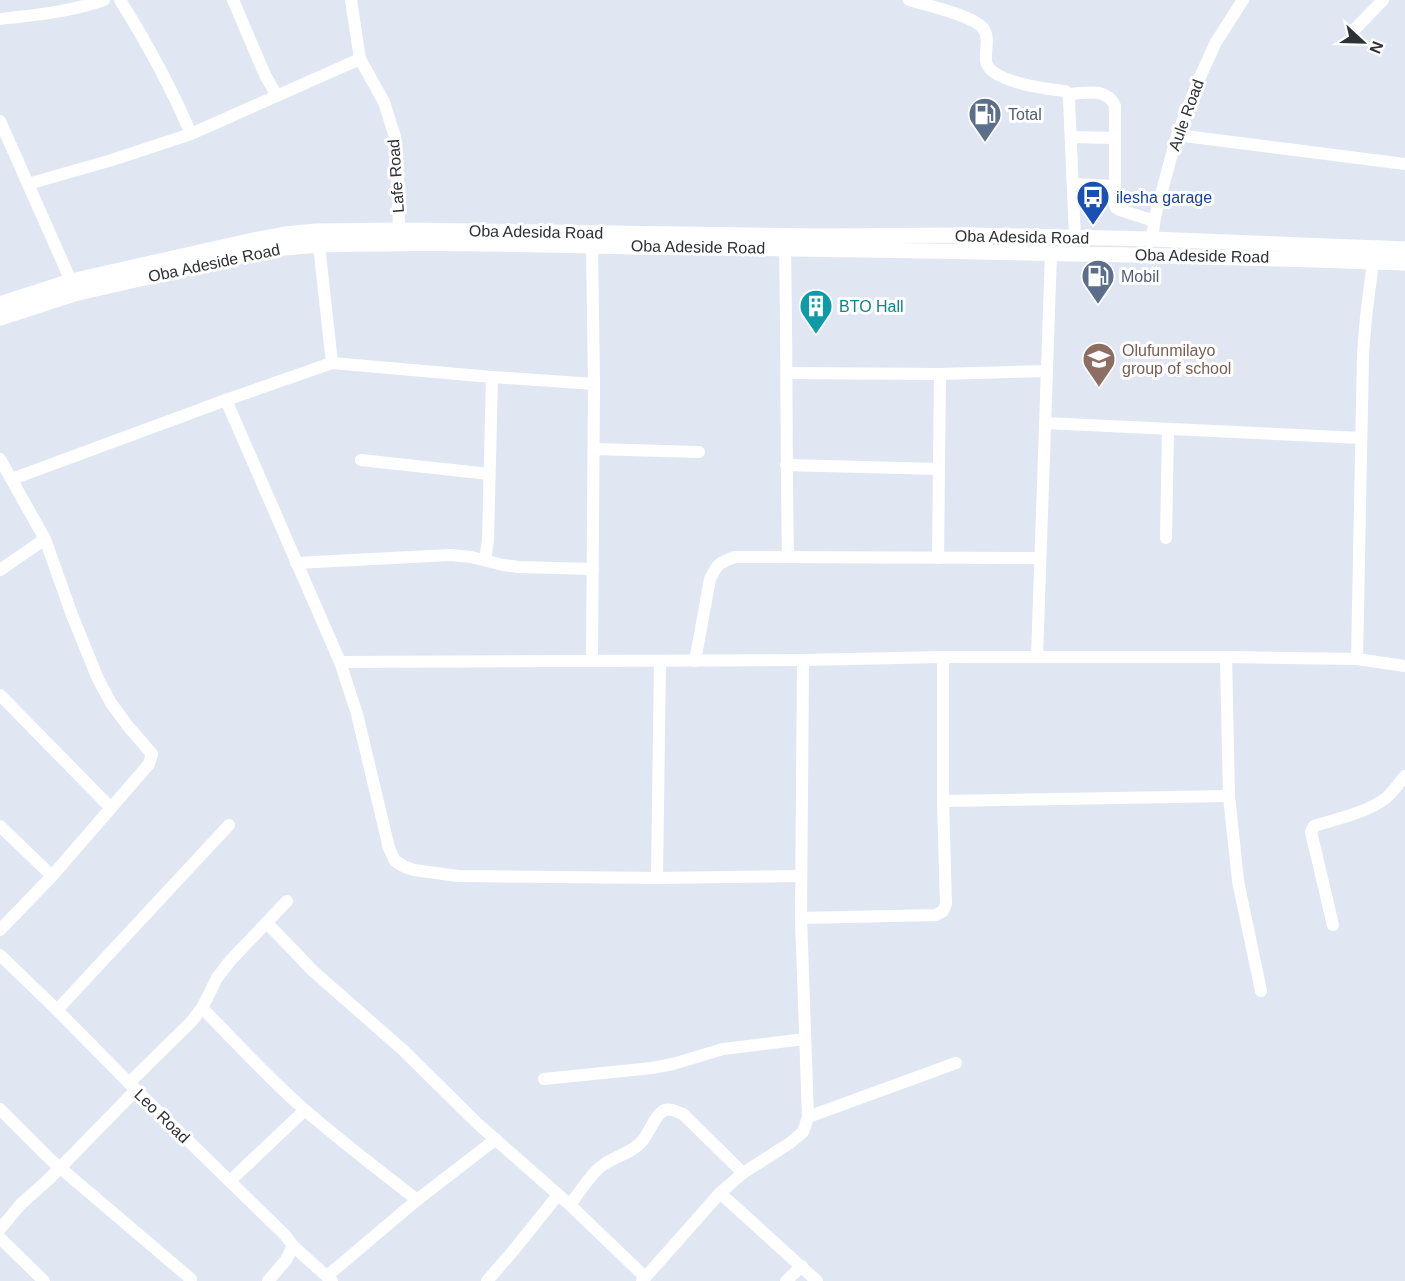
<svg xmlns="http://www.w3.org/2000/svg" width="1405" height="1281" font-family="Helvetica,sans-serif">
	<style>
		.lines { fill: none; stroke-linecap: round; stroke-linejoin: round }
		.minor { stroke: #fff; stroke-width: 12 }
		.major { stroke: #fff; stroke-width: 15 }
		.labels { text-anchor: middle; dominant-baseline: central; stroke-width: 6; stroke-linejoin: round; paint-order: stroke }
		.service-label { font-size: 16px; fill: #4e5e75; stroke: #fff; text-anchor: start }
		.street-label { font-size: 16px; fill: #2e3135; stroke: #fff }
		.transit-label { font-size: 16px; fill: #164399; stroke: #fff; text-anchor: start }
		.culture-label { font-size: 16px; fill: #0d838f; stroke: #fff; text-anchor: start }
		.education-label { font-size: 16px; fill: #785e54; stroke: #fff; text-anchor: start }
	</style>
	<rect width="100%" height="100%" fill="#e1e7f2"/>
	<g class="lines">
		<g class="minor">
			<path d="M120,0C147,43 171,87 191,134"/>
			<path d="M233,0L265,75L277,96"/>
			<path d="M351,0L360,59L384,102L395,137L397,157L399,230"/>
			<path d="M909,0C926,5 972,15 983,28C990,38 985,49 986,60C987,82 1047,89 1065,91L1068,94L1069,99L1075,238"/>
			<path d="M0,19C36,15 69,12 104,0"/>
			<path d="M1354,30L1383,0"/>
			<path d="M1068,94C1086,93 1107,87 1115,106V205L1116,208L1120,210L1154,221"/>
			<path d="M0,121L71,281L73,290"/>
			<path d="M1177,135L1405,164"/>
			<path d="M1071,137L1115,138"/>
			<path d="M28,184L112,160L191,134L360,59"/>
			<path d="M1073,184L1115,186"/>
			<path d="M1152,239L1155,217L1177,135L1200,77L1216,42L1243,0"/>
			<path d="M319,245L332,363"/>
			<path d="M785,248C787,351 786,454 788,557"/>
			<path d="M787,373L940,374L1046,371"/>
			<path d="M226,400L340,662L357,714L389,848L395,861L405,867L414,870L458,876L657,878L801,876"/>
			<path d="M1045,423L1361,438"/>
			<path d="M594,449L699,452"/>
			<path d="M0,459L45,539L72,615L98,679L111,703L127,725L152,754L149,764L52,876L0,930"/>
			<path d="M361,460L489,474"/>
			<path d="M786,465L939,469"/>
			<path d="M12,479L226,400L332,363L492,377L594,384"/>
			<path d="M1166,538L1168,429"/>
			<path d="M938,558L940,374"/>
			<path d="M485,560L488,540L492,377"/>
			<path d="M296,563L450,555L471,557L503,565L518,567L593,569"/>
			<path d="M0,570L45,539"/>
			<path d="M1037,657L1051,253"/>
			<path d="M1226,657L1229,796L1238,881L1261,991"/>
			<path d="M1357,659L1363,354L1366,317L1373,262"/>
			<path d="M592,661L594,384L592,246"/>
			<path d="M695,661L710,579C717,564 720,562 735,557L1040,558"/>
			<path d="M340,662L803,660L943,657H1226L1357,659L1405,666"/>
			<path d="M0,695L111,808"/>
			<path d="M943,801L1229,796"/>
			<path d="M0,826L52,876"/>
			<path d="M657,878L660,661"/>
			<path d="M801,918L936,915L943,911L946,904L943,801V657"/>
			<path d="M267,923L313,971L403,1050L478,1124L570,1205L645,1277"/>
			<path d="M1333,925L1311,832L1314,826C1337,819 1366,813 1386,798C1393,792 1399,783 1405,776"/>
			<path d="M0,955L57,1010L129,1083L286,1236L293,1246L286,1260L268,1281"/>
			<path d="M202,1008C236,1042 269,1079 306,1111C342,1142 380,1171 417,1200"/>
			<path d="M57,1010L229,825"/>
			<path d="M544,1079L652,1068L673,1064L723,1049L805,1039"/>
			<path d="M129,1083L192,1021L202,1008L217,978L230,961L287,901"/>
			<path d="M0,1109L51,1160L191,1279"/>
			<path d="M808,1117L956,1063"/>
			<path d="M230,1181L305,1110"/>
			<path d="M720,1193L817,1281"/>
			<path d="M570,1205C578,1194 592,1172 603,1165C615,1156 633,1153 643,1140C649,1133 656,1113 665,1110C671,1108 677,1112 683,1114L743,1173"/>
			<path d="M0,1229L21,1204L50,1178L136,1090"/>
			<path d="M0,1238L44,1281"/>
			<path d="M293,1246L332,1281"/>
			<path d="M327,1276L417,1200L496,1139"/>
			<path d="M487,1281L513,1251L558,1195"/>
			<path d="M642,1281L720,1193L743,1173L790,1143L803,1132L808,1117L801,918L803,660"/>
			<path d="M786,1281L802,1266"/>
		</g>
		<g class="major">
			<path d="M0,304L71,281L253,240L285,234L316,231L399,230L818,236L966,235L1152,239L1405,249"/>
			<path d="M0,318L74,294L259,252C301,244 343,244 385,244C470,242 554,246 639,247C894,250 1150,254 1405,263"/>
		</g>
	</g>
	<defs>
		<g id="fuel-pin" transform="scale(1.725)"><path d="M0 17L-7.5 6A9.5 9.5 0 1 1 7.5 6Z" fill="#5c6f8a" stroke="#fff"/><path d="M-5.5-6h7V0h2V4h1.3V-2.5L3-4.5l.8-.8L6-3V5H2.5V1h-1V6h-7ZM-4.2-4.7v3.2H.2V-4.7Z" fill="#fff"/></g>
		<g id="bus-pin" transform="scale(1.725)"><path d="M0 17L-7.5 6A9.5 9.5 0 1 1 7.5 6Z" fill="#1a4fb4" stroke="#fff"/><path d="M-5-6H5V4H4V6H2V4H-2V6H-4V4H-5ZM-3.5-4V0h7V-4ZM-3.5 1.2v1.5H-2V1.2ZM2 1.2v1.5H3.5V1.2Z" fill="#fff"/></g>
		<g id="building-pin" transform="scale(1.725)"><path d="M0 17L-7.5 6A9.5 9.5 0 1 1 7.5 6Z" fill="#0f9aa8" stroke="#fff"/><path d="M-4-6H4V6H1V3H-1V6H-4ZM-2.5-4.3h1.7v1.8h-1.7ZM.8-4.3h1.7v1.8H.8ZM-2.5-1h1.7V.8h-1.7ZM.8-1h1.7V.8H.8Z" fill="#fff"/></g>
		<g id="school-pin" transform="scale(1.725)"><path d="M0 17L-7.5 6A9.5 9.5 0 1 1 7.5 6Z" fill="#8d6e63" stroke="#fff"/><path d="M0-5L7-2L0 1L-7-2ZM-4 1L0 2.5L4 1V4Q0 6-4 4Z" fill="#fff"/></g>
	</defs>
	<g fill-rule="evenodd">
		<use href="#fuel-pin" x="985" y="114"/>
		<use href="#bus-pin" x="1093" y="197"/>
		<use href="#fuel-pin" x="1098" y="276"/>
		<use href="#building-pin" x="816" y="306"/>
		<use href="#school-pin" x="1099" y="359"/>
	</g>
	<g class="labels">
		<g class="service-label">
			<text x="1008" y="114">Total</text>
			<text x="1121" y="276">Mobil</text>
		</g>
		<g class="street-label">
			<text transform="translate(1186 115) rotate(-70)">Aule Road</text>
			<text transform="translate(396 176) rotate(-94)">Lafe Road</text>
			<text transform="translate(536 232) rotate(1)">Oba Adesida Road</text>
			<text transform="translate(1022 237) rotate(1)">Oba Adesida Road</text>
			<text transform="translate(698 247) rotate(1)">Oba Adeside Road</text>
			<text transform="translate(1202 256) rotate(1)">Oba Adeside Road</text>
			<text transform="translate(214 263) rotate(-12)">Oba Adeside Road</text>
			<text transform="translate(162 1116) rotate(44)">Leo Road</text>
		</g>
		<g class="transit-label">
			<text x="1116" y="197">ilesha garage</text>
		</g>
		<g class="culture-label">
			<text x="839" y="306">BTO Hall</text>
		</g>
		<g class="education-label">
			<text x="1122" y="350">Olufunmilayo<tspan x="1122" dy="18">group of school</tspan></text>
		</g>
	</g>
	<g transform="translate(1363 42) rotate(112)" stroke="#ffffff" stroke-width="4.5" paint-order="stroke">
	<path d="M0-4.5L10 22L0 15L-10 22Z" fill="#2e3135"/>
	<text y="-9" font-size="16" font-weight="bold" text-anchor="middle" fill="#2e3135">N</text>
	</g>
</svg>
